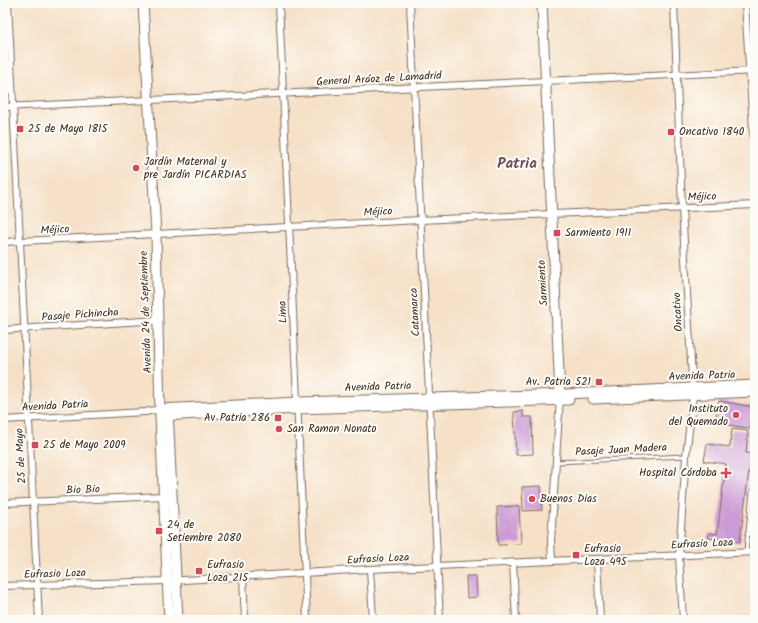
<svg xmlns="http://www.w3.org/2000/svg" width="758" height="623" font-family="Kalam,sans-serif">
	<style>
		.building { fill: #cc9bd5 }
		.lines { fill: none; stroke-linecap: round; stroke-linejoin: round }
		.service-casing { stroke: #7c6a5a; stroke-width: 5 }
		.minor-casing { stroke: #7c6a5a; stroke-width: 8 }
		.secondary-casing { stroke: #7c6a5a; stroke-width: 11 }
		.service { stroke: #fff; stroke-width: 3 }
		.minor { stroke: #fff; stroke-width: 6 }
		.secondary { stroke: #fff; stroke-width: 9 }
		.poi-dot { fill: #d1495b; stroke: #fdfcf7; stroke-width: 1.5 }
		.labels { text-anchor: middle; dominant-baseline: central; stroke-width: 4; stroke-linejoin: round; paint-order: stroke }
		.street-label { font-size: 11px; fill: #3b2a1e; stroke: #fdfcf7 }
		.poi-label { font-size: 11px; fill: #3b2a1e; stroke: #fdfcf7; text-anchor: start }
		.district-label { font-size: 15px; font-weight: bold; fill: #6e525e; stroke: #fdfcf7 }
	</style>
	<rect width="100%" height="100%" fill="#fdfcf7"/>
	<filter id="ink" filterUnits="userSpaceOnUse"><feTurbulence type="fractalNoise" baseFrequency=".025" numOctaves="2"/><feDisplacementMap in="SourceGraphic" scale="8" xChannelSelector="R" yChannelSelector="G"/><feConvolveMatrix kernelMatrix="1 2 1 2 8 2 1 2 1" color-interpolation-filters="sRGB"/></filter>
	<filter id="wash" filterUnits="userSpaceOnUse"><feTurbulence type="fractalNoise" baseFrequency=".012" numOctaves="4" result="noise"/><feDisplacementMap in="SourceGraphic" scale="16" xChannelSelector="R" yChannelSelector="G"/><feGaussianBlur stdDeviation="0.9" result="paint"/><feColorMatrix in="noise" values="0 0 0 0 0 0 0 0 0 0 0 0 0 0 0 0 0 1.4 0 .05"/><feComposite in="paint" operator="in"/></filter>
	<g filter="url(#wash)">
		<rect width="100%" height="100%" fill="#f6e1c8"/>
		<g id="blocks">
			<g class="building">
				<path d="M719,401L755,407V429L715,423Z"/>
				<path d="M523,411V417H532L533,454L516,455L514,412Z"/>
				<path d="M732,429L748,431L746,453L755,454V471L749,470L740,542L708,538L709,533L717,534L726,464L704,461L707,444L730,447Z"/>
				<path d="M541,486L542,510L523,511L522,487Z"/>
				<path d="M519,506L521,544L498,545L497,507Z"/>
				<path d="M466,576H476L477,597L467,598Z"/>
			</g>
		</g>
	</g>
	<g filter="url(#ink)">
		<use href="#blocks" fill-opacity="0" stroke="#7c6a5a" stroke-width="1"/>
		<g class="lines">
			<g class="service-casing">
				<g id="service">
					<path d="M556,462L686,456"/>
					<path d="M747,534H755"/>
					<path d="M746,552L752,492L755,489"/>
				</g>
			</g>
			<g class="minor-casing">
				<g id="minor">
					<path d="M8,3L39,620"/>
					<path d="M279,3L307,620"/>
					<path d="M410,3L440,620"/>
					<path d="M674,3L682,208L693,395L686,456L679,556L683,620"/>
					<path d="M745,3L755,159"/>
					<path d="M3,32L10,41"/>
					<path d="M3,95L12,87"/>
					<path d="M3,107L755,71"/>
					<path d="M3,242L420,220L755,205"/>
					<path d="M3,330L159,320"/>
					<path d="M3,420L145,412L160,409"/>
					<path d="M3,503L164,496"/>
					<path d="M597,559L600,620"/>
					<path d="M552,561L551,541L560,397"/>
					<path d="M513,562L516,620"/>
					<path d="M370,569L373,620"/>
					<path d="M243,576L245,620"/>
					<path d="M3,586L167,581L370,569L755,552"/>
				</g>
			</g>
			<g class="secondary-casing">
				<g id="secondary">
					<path d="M143,3L156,234L160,416L169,620"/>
					<path d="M542,3L560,394"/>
					<path d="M593,399L755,392"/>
					<path d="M160,409L298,402L566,394L755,385"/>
					<path d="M168,409L178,620"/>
					<path d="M160,416L298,409L569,400"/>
				</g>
			</g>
			<use href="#service" class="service"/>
			<use href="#minor" class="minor"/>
			<use href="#secondary" class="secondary"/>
		</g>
	</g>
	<g class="poi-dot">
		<rect x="16" y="125" width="8" height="8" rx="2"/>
		<rect x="667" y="128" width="8" height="8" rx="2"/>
		<circle cx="136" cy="168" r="4"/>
		<rect x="553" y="229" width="8" height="8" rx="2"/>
		<rect x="595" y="378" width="8" height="8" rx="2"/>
		<circle cx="736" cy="415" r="4"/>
		<rect x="274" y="414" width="8" height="8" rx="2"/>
		<circle cx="279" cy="429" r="4"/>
		<rect x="31" y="441" width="8" height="8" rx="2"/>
		<path d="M724 467h4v4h4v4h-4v4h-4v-4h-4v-4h4z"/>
		<circle cx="532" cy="499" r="4"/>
		<rect x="155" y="527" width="8" height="8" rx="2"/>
		<rect x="572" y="551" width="8" height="8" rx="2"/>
		<rect x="195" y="567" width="8" height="8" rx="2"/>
	</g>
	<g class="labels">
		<g class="street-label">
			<text transform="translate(379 79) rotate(-3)">General Aráoz de Lamadrid</text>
			<text transform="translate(702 197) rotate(-2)">Méjico</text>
			<text transform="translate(378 212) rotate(-3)">Méjico</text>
			<text transform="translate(55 230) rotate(-3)">Méjico</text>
			<text transform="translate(543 283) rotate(-93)">Sarmiento</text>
			<text transform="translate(146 312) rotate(-92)">Avenida 24 de Septiembre</text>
			<text transform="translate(283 312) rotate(-93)">Lima</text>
			<text transform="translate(415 312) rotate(-93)">Catamarca</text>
			<text transform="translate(678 312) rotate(-93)">Oncativo</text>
			<text transform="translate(80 315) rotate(-4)">Pasaje Pichincha</text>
			<text transform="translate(702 376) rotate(-2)">Avenida Patria</text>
			<text transform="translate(378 387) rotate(-2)">Avenida Patria</text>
			<text transform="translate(55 406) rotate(-3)">Avenida Patria</text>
			<text transform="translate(621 450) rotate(-3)">Pasaje Juan Madera</text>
			<text transform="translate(21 456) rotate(-93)">25 de Mayo</text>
			<text transform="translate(83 490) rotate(-2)">Bio Bio</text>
			<text transform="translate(702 544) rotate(-3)">Eufrasio Loza</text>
			<text transform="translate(378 559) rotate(-3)">Eufrasio Loza</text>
			<text transform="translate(55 574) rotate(-2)">Eufrasio Loza</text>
		</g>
		<g class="poi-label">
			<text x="28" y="129">25 de Mayo 1815</text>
			<text x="679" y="132">Oncativo 1840</text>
			<text x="144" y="162">Jardín Maternal y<tspan x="144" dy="13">pre Jardín PICARDIAS</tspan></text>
			<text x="565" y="233">Sarmiento 1911</text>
			<text x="591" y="382" text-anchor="end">Av. Patria 521</text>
			<text x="728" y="409" text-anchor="end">Instituto<tspan x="728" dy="13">del Quemado</tspan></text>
			<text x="270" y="418" text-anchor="end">Av Patria 286</text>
			<text x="287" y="429">San Ramon Nonato</text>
			<text x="43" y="445">25 de Mayo 2009</text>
			<text x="717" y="473" text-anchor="end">Hospital Córdoba</text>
			<text x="540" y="499">Buenos Dias</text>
			<text x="167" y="525">24 de<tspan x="167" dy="13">Setiembre 2080</tspan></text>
			<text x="584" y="549">Eufrasio<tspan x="584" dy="13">Loza 495</tspan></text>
			<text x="207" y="565">Eufrasio<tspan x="207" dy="13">Loza 215</tspan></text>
		</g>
		<g class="district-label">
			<text x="517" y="164">Patria</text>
		</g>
	</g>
	<rect width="758" height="623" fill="none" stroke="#fdfcf7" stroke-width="16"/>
</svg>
